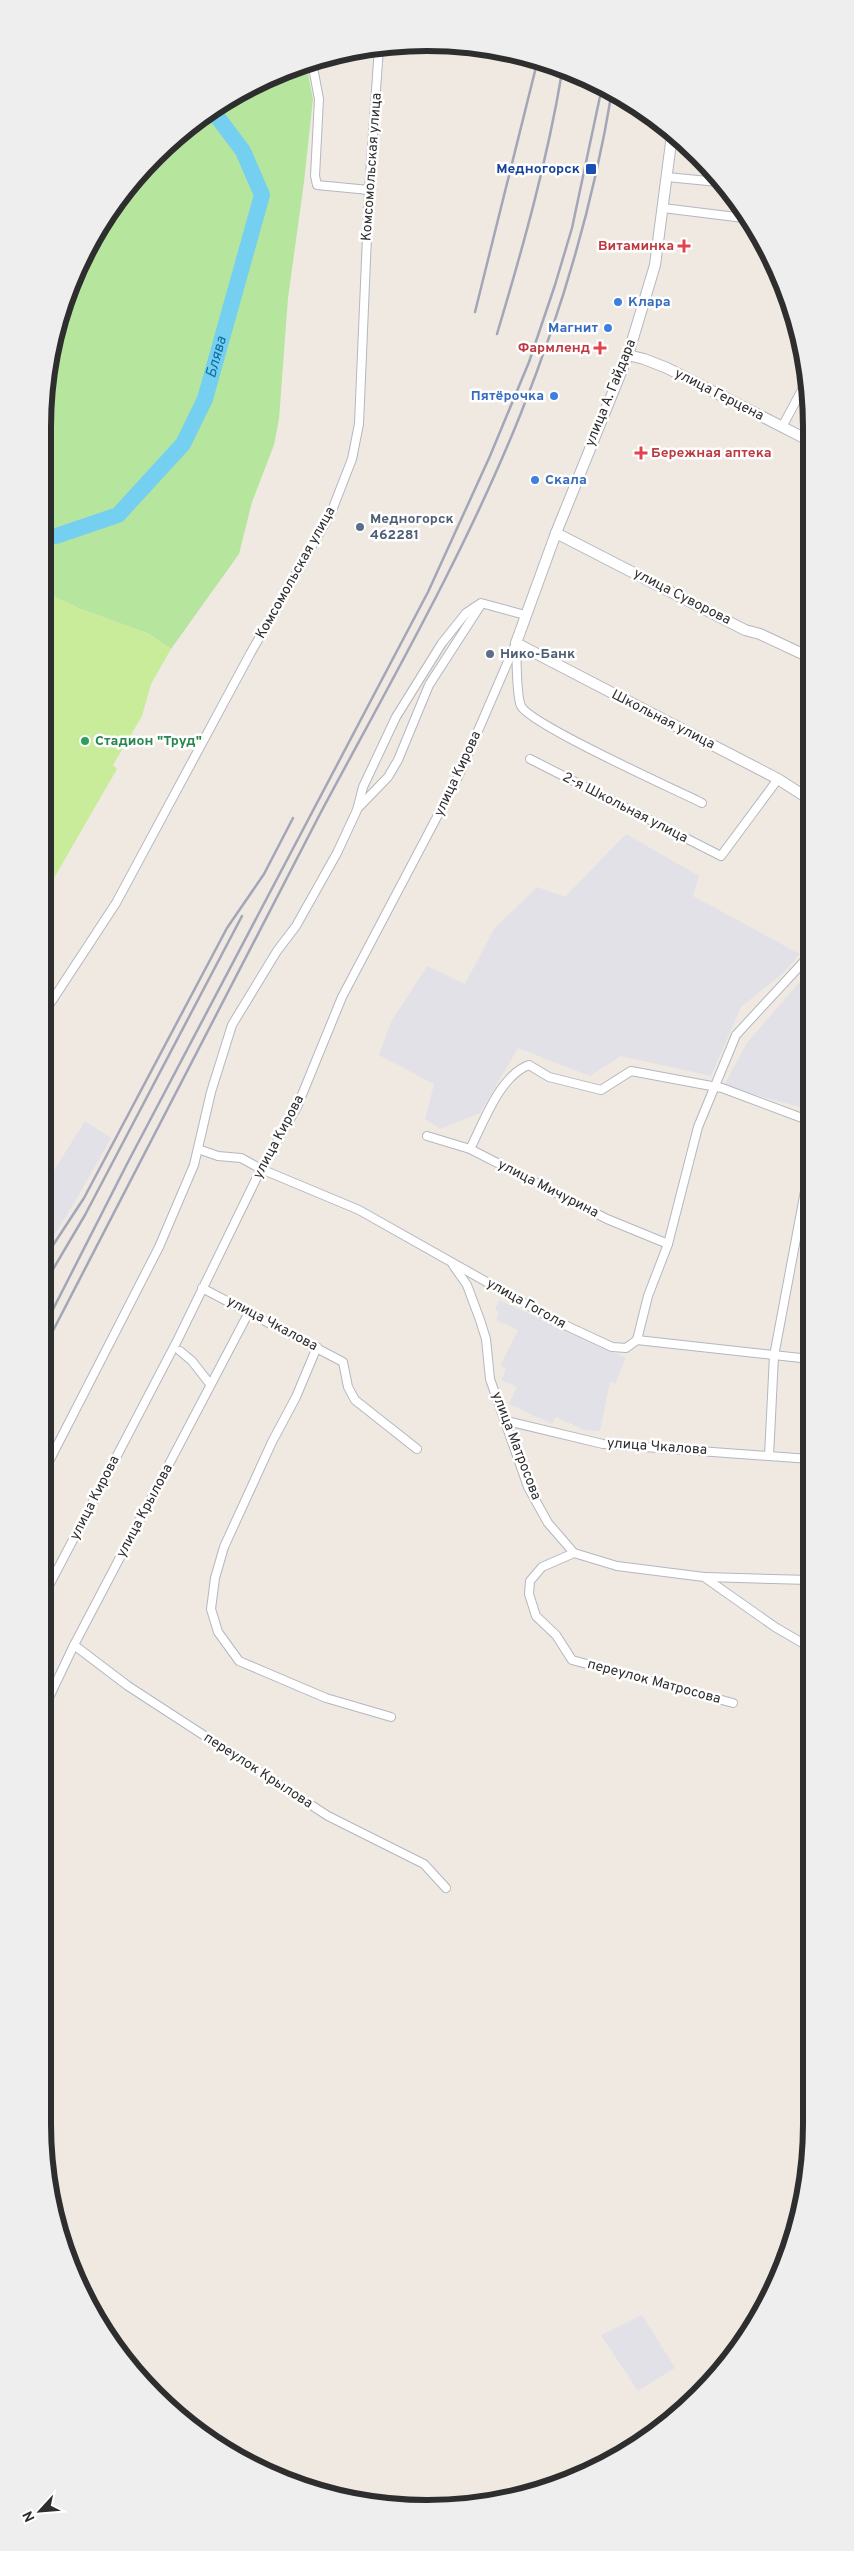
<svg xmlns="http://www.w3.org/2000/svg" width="854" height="2551" font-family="Overpass,sans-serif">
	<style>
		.industrial { fill: #e3e1e8 }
		.green { fill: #b6e59e }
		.pitch { fill: #c9ec9a }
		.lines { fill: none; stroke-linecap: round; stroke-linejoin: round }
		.river { stroke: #75cff0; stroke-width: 16 }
		.minor-casing { stroke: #b4b7c1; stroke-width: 10 }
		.tertiary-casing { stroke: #b4b7c1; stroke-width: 12 }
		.minor { stroke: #fff; stroke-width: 8 }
		.tertiary { stroke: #fff; stroke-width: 10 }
		.rail { stroke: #a3a6b8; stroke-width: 2.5 }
		.transit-dot { fill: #1a4fb4; stroke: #fff; stroke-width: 2 }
		.health-dot { fill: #e0444e; stroke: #fff; stroke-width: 2 }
		.shop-dot { fill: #3f7fe0; stroke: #fff; stroke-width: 2 }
		.service-dot { fill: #5c6f8a; stroke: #fff; stroke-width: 2 }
		.leisure-dot { fill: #2e9e5b; stroke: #fff; stroke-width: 2 }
		.labels { text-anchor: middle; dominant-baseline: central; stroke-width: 5; stroke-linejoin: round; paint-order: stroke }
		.street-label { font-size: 14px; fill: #2e2e2e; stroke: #fff }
		.transit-label { font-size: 14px; font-weight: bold; fill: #164399; stroke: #fff; text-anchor: end }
		.health-label { font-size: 14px; font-weight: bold; fill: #be3a42; stroke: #fff; text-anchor: end }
		.shop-label { font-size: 14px; font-weight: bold; fill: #366cbe; stroke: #fff; text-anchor: start }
		.service-label { font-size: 14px; font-weight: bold; fill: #4e5e75; stroke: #fff; text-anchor: start }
		.leisure-label { font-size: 14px; font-weight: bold; fill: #27864d; stroke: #fff; text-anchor: start }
		.water-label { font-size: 15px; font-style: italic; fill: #0d6fa3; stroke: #fff }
		.rim { fill: none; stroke: #2e2e2e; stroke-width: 6 }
	</style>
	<rect width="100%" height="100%" fill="#efe9e1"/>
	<g class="industrial">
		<path d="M626,834L699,876L693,896L800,954L783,973L741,1007L711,1076L621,1056L590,1076L518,1048L480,1113L440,1129L425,1119L434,1084L379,1055L391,1022L427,966L465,984L494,929L537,887L565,897Z"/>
		<path d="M809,971L810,1110L724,1086L746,1044Z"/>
		<path d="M85,1121L111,1138L77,1198L43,1253V1188Z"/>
		<path d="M499,1300L626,1358L615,1384L610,1382L600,1431L584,1430L556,1417L552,1424L509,1404L517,1387L501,1380L506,1369L500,1366L518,1330L496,1320L499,1312L495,1309Z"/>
		<path d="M642,2315L675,2368L638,2391L601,2335Z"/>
	</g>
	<path class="green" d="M306,64L313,99L304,182L288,298L279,419L274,445L252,502L239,554L171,649L149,634L78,608L43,591V427L50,352L72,280L107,213L155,155L214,107L280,72Z"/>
	<path class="pitch" d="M43,591L78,608L149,634L171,649L151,684L142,716L113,765L117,769L54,878L45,875L42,878Z"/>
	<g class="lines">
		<path class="river" id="s1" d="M42,536H56L118,515L183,444L205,399L262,195L243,151L219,119L209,111"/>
		<g class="minor-casing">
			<g id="minor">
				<path d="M312,62L319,99L315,176L317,185L369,190"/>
				<path d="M667,177L718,182"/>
				<path d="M663,208L744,218"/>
				<path d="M782,427L804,386L807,374"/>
				<path d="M516,645C517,659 516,695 521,706C531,725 674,789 702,803"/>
				<path d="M530,759L721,856L778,779"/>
				<path d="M358,808L388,777L398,760L429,685L480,606"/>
				<path d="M42,1016L116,903L250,654L331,513L352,459L359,424L369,190L379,47"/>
				<path d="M427,1136L470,1149L607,1219L668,1244"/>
				<path d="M198,1149L218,1156L241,1158L261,1169L359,1210L554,1320L612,1347L626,1348L637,1340L810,1359"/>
				<path d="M470,1149C483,1124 500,1075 529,1065L549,1077L601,1090L631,1071L722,1088L810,1121"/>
				<path d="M453,1265L467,1285L480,1320L486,1339L490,1379L528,1487L548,1523L574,1553L617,1566L704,1577L775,1627L811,1648"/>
				<path d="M202,1288L343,1362L348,1387L355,1400L417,1449"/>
				<path d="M637,1340L648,1296L668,1244L698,1127L736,1035L809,956"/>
				<path d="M317,1347L296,1397L272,1442L224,1547L215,1578L211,1609L218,1632L239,1661L326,1698L391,1717"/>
				<path d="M180,1351L192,1361L210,1384"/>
				<path d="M507,1421L603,1444L810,1459"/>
				<path d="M769,1456L774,1356L808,1175L810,1153"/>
				<path d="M42,1475L159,1247L194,1165L211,1092L232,1025L277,951L296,926L337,853L357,810L363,787L396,717L442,643L466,613L481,603L525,615"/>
				<path d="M574,1553L542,1567L530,1581L529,1594L536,1616L556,1635L572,1660L733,1703"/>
				<path d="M705,1577L810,1580"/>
				<path d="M42,1599L178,1339L261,1169L297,1107L342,997L458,777L516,643"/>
				<path d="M74,1645L128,1686L328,1816L424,1864L446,1888"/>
				<path d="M42,1712L74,1645L249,1312"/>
			</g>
		</g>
		<g class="tertiary-casing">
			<g id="tertiary">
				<path d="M672,135L655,265L628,355L556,533L516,643L778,779L809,799"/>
				<path d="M628,355L644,359L667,368L808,440"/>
				<path d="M556,533L745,630L760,634L809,657"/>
			</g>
		</g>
		<use href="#minor" class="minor"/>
		<use href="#tertiary" class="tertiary"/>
		<g class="rail">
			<path d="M475,312L537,63"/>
			<path d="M497,334C523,247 547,162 562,72"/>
			<path d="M42,1262L84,1198L227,928L264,874L293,818"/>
			<path d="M42,1288L85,1215L242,916"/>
			<path d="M42,1331L128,1162L428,592L490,456L529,362L555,285L572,228L602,87"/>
			<path d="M42,1352C134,1171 227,991 321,812C391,681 466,551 521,413C562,310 594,201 612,91"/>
		</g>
	</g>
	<rect class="transit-dot" x="585" y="163" width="12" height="12" rx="2.5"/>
	<g class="health-dot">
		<path d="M681.5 238.5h5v5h5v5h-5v5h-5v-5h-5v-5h5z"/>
		<path d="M597.5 340.5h5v5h5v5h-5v5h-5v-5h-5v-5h5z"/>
		<path d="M638.5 445.5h5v5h5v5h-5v5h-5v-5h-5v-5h5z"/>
	</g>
	<g class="shop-dot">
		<circle cx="618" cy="302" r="5"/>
		<circle cx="608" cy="328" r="5"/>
		<circle cx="554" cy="396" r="5"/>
		<circle cx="535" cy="480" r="5"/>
	</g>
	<g class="service-dot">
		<circle cx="360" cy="527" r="5"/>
		<circle cx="490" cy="654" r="5"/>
	</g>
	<circle class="leisure-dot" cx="85" cy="741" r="5"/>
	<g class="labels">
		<g class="street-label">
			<text transform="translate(372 167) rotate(-86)">Комсомольская улица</text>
			<text transform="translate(611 393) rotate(-68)">улица А. Гайдара</text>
			<text transform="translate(719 395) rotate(27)">улица Герцена</text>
			<text transform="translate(296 573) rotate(-61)">Комсомольская улица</text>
			<text transform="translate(682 597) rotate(27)">улица Суворова</text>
			<text transform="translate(663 720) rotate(27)">Школьная улица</text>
			<text transform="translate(458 774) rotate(-65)">улица Кирова</text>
			<text transform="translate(625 808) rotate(27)">2-я Школьная улица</text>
			<text transform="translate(279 1137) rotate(-62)">улица Кирова</text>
			<text transform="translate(548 1189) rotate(27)">улица Мичурина</text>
			<text transform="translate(526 1304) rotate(29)">улица Гоголя</text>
			<text transform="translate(272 1324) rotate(28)">улица Чкалова</text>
			<text transform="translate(516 1446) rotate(69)">улица Матросова</text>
			<text transform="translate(657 1447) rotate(4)">улица Чкалова</text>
			<text transform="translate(95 1498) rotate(-63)">улица Кирова</text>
			<text transform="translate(145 1511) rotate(-62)">улица Крылова</text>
			<text transform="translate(654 1682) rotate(15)">переулок Матросова</text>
			<text transform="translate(258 1771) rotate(33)">переулок Крылова</text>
		</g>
		<g class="transit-label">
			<text x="580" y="169">Медногорск</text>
		</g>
		<g class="health-label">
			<text x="674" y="246">Витаминка</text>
			<text x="590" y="348">Фармленд</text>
			<text x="651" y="453" text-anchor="start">Бережная аптека</text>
		</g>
		<g class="shop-label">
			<text x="628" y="302">Клара</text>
			<text x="598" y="328" text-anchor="end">Магнит</text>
			<text x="544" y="396" text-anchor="end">Пятёрочка</text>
			<text x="545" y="480">Скала</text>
		</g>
		<g class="service-label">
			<text x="370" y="519">Медногорск<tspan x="370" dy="16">462281</tspan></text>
			<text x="500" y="654">Нико-Банк</text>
		</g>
		<g class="leisure-label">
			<text x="95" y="741">Стадион "Труд"</text>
		</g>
		<g class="water-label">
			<text stroke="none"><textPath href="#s1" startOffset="269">Блява</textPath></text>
		</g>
	</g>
	<path d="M0 0H854V2551H0ZM427 51H427A376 376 0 0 1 803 427V2124A376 376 0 0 1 427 2500H427A376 376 0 0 1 51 2124V427A376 376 0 0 1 427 51Z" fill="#eee" fill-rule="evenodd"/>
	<path class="rim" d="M427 51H427A376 376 0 0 1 803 427V2124A376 376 0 0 1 427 2500H427A376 376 0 0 1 51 2124V427A376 376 0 0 1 427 51Z"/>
	<g transform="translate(40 2511) rotate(244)" stroke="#ffffff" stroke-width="4" paint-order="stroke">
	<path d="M0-4L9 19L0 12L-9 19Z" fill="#2e2e2e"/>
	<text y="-8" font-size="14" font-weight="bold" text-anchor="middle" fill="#2e2e2e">N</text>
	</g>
</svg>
